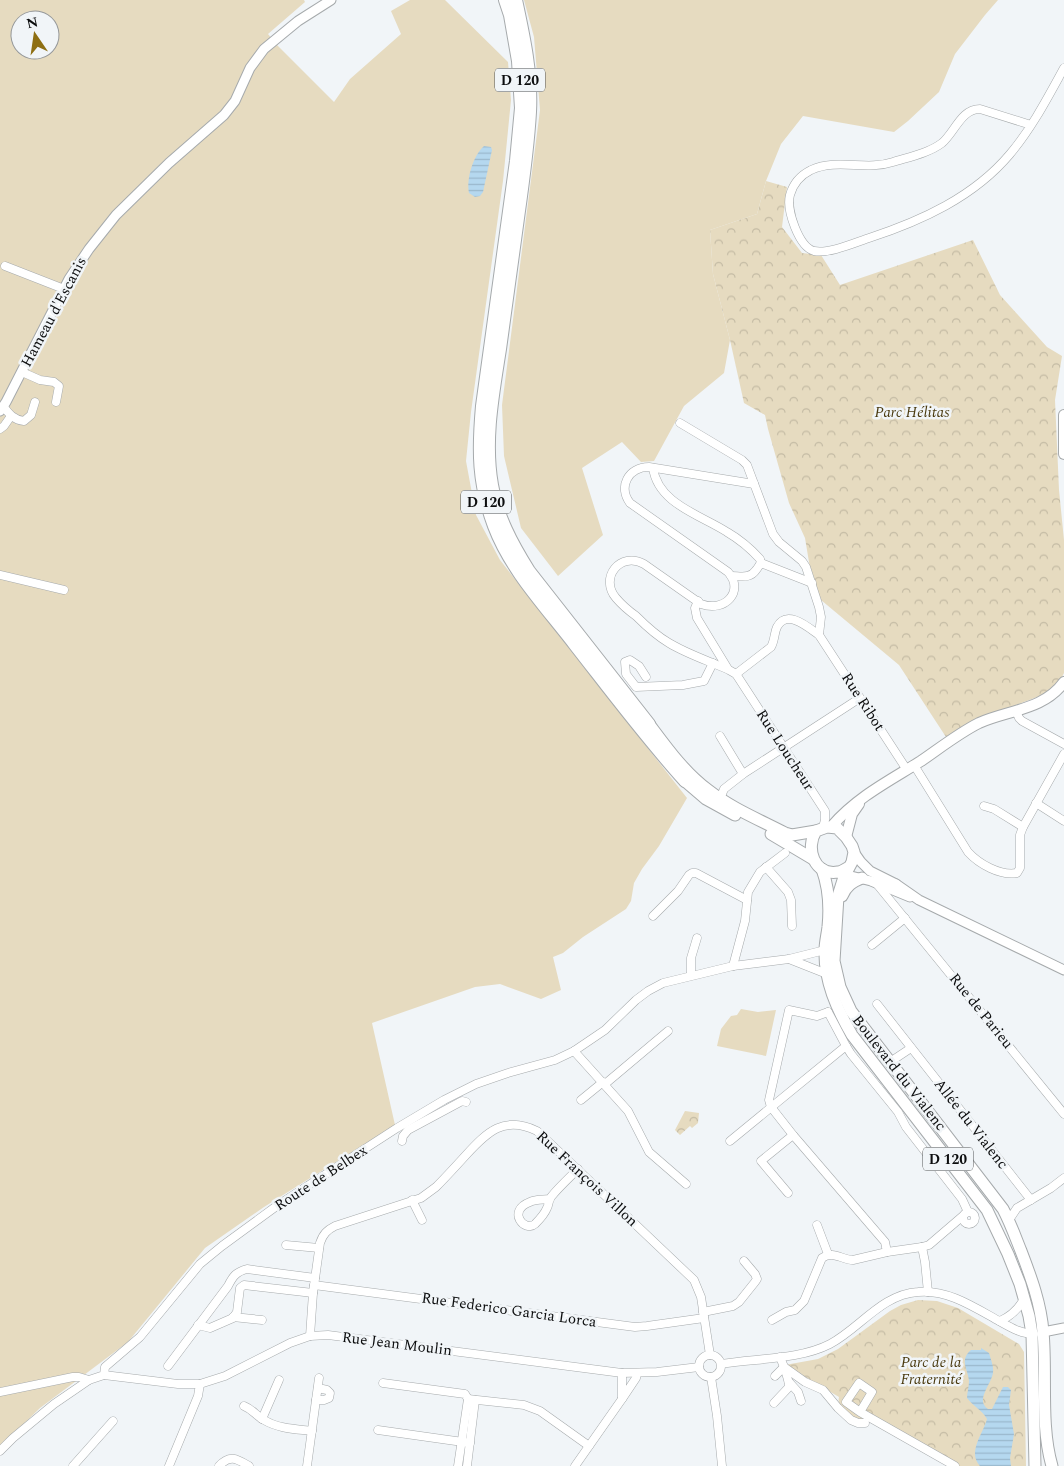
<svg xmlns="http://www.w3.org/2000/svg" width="1064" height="1466" font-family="Spectral,serif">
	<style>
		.green { fill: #e6dbc0; fill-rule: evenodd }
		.park { fill: url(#park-crowns) }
		.water { fill: url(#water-rules) }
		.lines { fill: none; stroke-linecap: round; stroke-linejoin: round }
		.minor-casing { stroke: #a6aaac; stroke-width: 9 }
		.tertiary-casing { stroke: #a6aaac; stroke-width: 11 }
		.secondary-casing { stroke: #a6aaac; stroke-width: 12 }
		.primary-casing { stroke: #a6aaac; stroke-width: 13 }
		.trunk-casing { stroke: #a6aaac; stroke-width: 14 }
		.minor { stroke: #fff; stroke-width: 8 }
		.tertiary { stroke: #fff; stroke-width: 9 }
		.secondary { stroke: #fff; stroke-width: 10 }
		.primary { stroke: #fff; stroke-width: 11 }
		.trunk { stroke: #fff; stroke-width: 12 }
		.labels { text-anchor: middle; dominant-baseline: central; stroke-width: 5; stroke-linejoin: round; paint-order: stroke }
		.shield { fill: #f1f5f8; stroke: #515354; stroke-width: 1 }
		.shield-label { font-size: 14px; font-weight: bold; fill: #0c0d0e }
		.street-label { font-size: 15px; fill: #0c0d0e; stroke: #f1f5f8 }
		.park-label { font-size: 15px; font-style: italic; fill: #4b3b10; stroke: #f1f5f8 }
	</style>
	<defs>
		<pattern id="park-crowns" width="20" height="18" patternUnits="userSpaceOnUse" patternTransform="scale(1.25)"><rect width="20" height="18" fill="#e6dbc0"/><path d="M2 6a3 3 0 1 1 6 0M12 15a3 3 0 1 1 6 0" fill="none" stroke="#c4bba4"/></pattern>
		<pattern id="water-rules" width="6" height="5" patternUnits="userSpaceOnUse" patternTransform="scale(1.25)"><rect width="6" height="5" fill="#b5d8ef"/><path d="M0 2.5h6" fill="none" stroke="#9ab8cc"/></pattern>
	</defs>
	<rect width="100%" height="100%" fill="#f1f5f8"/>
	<g class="green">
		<path d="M0,0H304L305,2L268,34L278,46L334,102L350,79L401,34L391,11L410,0H445L508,62L511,100L503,181L471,412L466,461L476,515L500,560L687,798L659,846L642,869L634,883L631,901L626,909L583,937L563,953L553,957L561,990L541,999L500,984L475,987L372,1023L395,1125L264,1207L205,1248L128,1342L40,1408L0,1447ZM20,20H50V50H20Z"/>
		<path d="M524,0H998L985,15L955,54L939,92L908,121L894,132L803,116L781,144L766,181L757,214L710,230L713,274L730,340L724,373L684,406L654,461L641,462L622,442L582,468L603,535L558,576L521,528L504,456L502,405L540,110L534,37Z"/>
		<path d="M741,1009L758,1012L776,1010L766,1056L717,1046L721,1029L731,1016L737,1015Z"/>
	</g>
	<g class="park">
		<path d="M766,181L787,187L782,227L802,253L821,255L840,285L973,240L1000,295L1047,347L1062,356L1055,400L1059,490L1064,540V673L1062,677L1045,694L964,725L946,737L899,665L821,600L810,568L805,538L789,503L768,429L765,415L744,403L730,340L713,274L710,230L757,214Z"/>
		<path d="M685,1111L699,1113L698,1123L692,1128L690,1126L680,1135L675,1130Z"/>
		<path d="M918,1300L937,1301L958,1308L1019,1344L1024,1352L1026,1466H959L869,1414L865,1420L859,1421C851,1415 836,1409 839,1397L785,1365L818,1359L838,1349L890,1311L901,1305Z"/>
	</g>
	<g class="water">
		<path d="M484,146L491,147L492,150L483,192L480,196L475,197L469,193C466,179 473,156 484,146Z"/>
		<path d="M981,1348L989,1353C991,1360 994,1367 993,1373C991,1385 975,1400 988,1409H992L1003,1387H1008L1011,1390L1009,1405L1014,1434L1010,1458L1011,1466H980C967,1452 983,1434 987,1419C982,1410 973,1406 967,1398C967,1393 969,1387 969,1381C968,1369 959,1360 971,1350H981Z"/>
	</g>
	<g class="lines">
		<g class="minor-casing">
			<g id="minor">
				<path d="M1031,125L980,109C961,109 955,132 942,143C929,153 909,157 893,162C866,171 838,158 811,170C801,175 793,184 790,195C786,210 799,247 814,251C829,254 854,243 869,238C921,221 974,197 1010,154C1032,128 1048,97 1064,68"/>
				<path d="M5,266L64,289"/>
				<path d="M22,372L40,380L54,382L59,386L56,402"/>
				<path d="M3,406C9,414 14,420 24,421L31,415L35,402"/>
				<path d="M680,423L742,460L747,465L773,534L779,542L802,561L806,567L819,607L821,617L819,635"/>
				<path d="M0,429L4,426L11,416"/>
				<path d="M653,468C658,504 701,515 727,532C739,539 750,548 760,559L761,563"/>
				<path d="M754,484L649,467C628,467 618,487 630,503L728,572C745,591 725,613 701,604L644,564C620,551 599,578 616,598C622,605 629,611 636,616C646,626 657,636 669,643C687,654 709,661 729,670L736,674L825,811V820L823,827"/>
				<path d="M0,575L64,590"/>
				<path d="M731,576C741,576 750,579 756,570C758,568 759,565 761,563L812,583"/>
				<path d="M698,601L695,608L697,618L728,669"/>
				<path d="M736,674L771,647C775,640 774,633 777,627C787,608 809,628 819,635L907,770"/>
				<path d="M646,677L639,666L630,660L625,662L626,674L636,687L683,685L704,681L713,663"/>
				<path d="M1016,711L1019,718L1022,721L1064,744"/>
				<path d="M720,736L743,774"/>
				<path d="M914,765L968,852C979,864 1000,876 1017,873L1020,868V835L1023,827L1064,754"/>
				<path d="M720,799L724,789L743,774L860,698"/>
				<path d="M1036,803L1064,821"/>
				<path d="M984,806L994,809L1023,827"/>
				<path d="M766,867L788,892L791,900L792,926"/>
				<path d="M876,883L1064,1114"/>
				<path d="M653,916L678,891L689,875L692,873H696L747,900"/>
				<path d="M872,945L905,918"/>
				<path d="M789,959L827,974"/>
				<path d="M733,966L745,921L748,892L760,872L785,853"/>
				<path d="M691,975V958L697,938"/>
				<path d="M877,1004L1031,1200"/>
				<path d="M828,1012L817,1016L789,1010L769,1100L771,1107L793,1135L885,1242L887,1252"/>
				<path d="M828,1012L846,1046L851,1054L898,1112L906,1127L962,1199L968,1212"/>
				<path d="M574,1051L628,1111L649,1152L686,1184"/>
				<path d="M890,1062L911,1048"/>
				<path d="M605,1084L668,1031"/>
				<path d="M581,1100L603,1082"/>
				<path d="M402,1141L403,1136L408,1130L462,1101L466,1102"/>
				<path d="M730,1141L846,1046"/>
				<path d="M788,1193L761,1161L793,1135"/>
				<path d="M550,1199C543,1200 536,1199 530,1202C506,1211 525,1233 535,1224C539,1220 545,1213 547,1208C549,1205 548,1201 551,1197C559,1187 569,1178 578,1169"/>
				<path d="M412,1200L422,1220"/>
				<circle cx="969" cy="1218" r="6"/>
				<path d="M1009,1220L1017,1208L1051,1188L1064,1178"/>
				<path d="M817,1225L828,1254"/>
				<path d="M286,1245L319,1248"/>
				<path d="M922,1247L925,1262L928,1292"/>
				<path d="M314,1285L635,1327L647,1326L704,1318"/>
				<path d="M703,1312L733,1306L739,1302L755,1282L757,1279L755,1274L744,1261"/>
				<path d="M233,1317L262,1320"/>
				<path d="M772,1320L786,1312L795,1310L804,1301L822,1258C833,1250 842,1260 853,1260L887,1252L922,1247L929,1245L964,1215"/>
				<path d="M1000,1321C1011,1316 1018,1310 1024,1299"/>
				<path d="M198,1325L210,1328L233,1318L237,1312L240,1288L244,1285L313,1293"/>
				<path d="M310,1336L313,1293L320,1243C323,1234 327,1230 335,1226L421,1198L436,1187C446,1177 456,1166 466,1155C487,1132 504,1115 537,1131L694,1280L701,1297L710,1355"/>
				<circle cx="710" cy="1366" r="11"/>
				<path d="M780,1357L784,1367L805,1382L823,1390L838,1408L851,1420L858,1423H865"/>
				<path d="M721,1364C756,1358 799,1360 830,1344C859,1329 882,1294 918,1292C947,1289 974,1307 999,1321C1010,1327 1021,1334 1034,1334"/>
				<path d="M168,1366L228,1286C233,1276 236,1272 247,1269L315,1278"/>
				<path d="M622,1373V1399L636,1378L637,1373"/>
				<path d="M104,1375L178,1384H200L225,1376L290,1343L310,1336L328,1335L622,1373L657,1372L699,1367"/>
				<path d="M775,1376L784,1367"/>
				<path d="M711,1377L717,1416L722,1466"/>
				<path d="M789,1382L798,1392L801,1401"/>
				<path d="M383,1383L465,1394L468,1399"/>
				<path d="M0,1392L73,1377H79L89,1380"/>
				<path d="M468,1399L524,1405L540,1411L589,1446"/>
				<path d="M316,1400H324L329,1398L330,1393L327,1390L318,1388"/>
				<path d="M774,1403L789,1387C789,1380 786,1374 784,1367"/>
				<path d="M244,1406C254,1410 256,1416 264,1420C279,1429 296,1429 312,1431"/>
				<path d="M860,1412L872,1392L859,1383L846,1402L860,1412L955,1466"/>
				<path d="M262,1419L279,1380"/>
				<path d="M378,1430L470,1443"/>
				<path d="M0,1451L13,1438L54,1404L89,1380L104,1375L105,1367L140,1337L200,1264L222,1246L278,1205L397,1128L444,1100L476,1084L508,1073L555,1060L574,1051L605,1030L636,1000L648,991L663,983L733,966L789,959L825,950"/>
				<path d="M73,1466L113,1421"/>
				<path d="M169,1466L198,1396L200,1384"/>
				<path d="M219,1466C230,1454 237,1459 249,1466"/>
				<path d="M307,1466L319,1378"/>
				<path d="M458,1466L468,1399"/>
				<path d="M467,1466L475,1400"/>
				<path d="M575,1466L622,1399"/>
			</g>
		</g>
		<g class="tertiary-casing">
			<g id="tertiary">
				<path d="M0,411L6,402L69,279L89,249L116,215L169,163L224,115L235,101L250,68L264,49L298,21L331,0"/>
				<path d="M854,852L861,862L870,871L896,884V889"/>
				<path d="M839,873L871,881L910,897"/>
				<path d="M896,884L919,900L1064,970"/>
				<path d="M1043,1332L1064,1328"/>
			</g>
		</g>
		<g class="secondary-casing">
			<g id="secondary">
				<path d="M1064,415V454"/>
				<path d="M832,826C857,797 889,781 921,761C940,748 959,733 979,723C1008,710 1044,710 1064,682"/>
				<path d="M846,837L852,814L859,804"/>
			</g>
		</g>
		<g class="primary-casing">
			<g id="primary">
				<path d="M649,724C667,748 684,772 708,790C731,808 760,820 785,833L792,835L816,831"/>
				<path d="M685,781L706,799L735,815"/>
				<path d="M771,834L813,859"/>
				<path d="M849,867C845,869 842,872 838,872C814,876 805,848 816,831L827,827L837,828L846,837L852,846L854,852L852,862L844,877L838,896L834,961L840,987L851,1011L1003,1209C1010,1222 1015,1236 1021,1251C1031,1277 1041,1304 1043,1332C1047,1374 1040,1425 1052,1466"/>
				<path d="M822,869C829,888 830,907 828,927C827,935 825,943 825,950C824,981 837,1009 852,1035L987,1210L1008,1254L1020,1284L1029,1316L1032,1334L1035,1466"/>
				<path d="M842,896C846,886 852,882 862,878"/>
			</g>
		</g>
		<g class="trunk-casing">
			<g id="trunk">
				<path d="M505,0L510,15L518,61L521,108L516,161L482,406C478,451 478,483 494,526C511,571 546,607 575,645C611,691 646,738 685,781"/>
				<path d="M516,0C524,37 532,74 530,112C528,148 523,183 518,218C512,262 506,305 500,349C493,394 484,440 492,485C497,516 512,544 529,571L649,724"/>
			</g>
		</g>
		<use href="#minor" class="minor"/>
		<use href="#tertiary" class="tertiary"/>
		<use href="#secondary" class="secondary"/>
		<use href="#primary" class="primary"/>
		<use href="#trunk" class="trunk"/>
	</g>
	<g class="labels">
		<g class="shield">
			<rect x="495" y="68.5" width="50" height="23" rx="4"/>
			<rect x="461" y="490.5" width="50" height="23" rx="4"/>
			<rect x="923" y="1147.5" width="50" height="23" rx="4"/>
		</g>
		<g class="shield-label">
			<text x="520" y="80">D 120</text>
			<text x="486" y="502">D 120</text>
			<text x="948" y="1159">D 120</text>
		</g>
		<g class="street-label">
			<text transform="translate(54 312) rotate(-62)">Hameau d'Escanis</text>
			<text transform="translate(863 702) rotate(57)">Rue Ribot</text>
			<text transform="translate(785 750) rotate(57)">Rue Loucheur</text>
			<text transform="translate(981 1011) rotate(51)">Rue de Parieu</text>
			<text transform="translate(899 1073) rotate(52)">Boulevard du Vialenc</text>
			<text transform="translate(971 1124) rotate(52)">Allée du Vialenc</text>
			<text transform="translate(321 1178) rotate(-33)">Route de Belbex</text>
			<text transform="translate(587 1179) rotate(43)">Rue François Villon</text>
			<text transform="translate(509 1310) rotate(8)">Rue Federico Garcia Lorca</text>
			<text transform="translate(397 1344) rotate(7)">Rue Jean Moulin</text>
		</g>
		<g class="park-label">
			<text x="912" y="412">Parc Hélitas</text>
			<text x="931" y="1362">Parc de la<tspan x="931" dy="17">Fraternité</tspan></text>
		</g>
	</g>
	<g transform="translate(35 35) rotate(347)"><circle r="24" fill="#f1f5f8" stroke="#95989a"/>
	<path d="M0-4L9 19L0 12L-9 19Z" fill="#8e6f13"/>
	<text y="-8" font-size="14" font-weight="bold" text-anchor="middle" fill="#0c0d0e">N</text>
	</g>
</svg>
